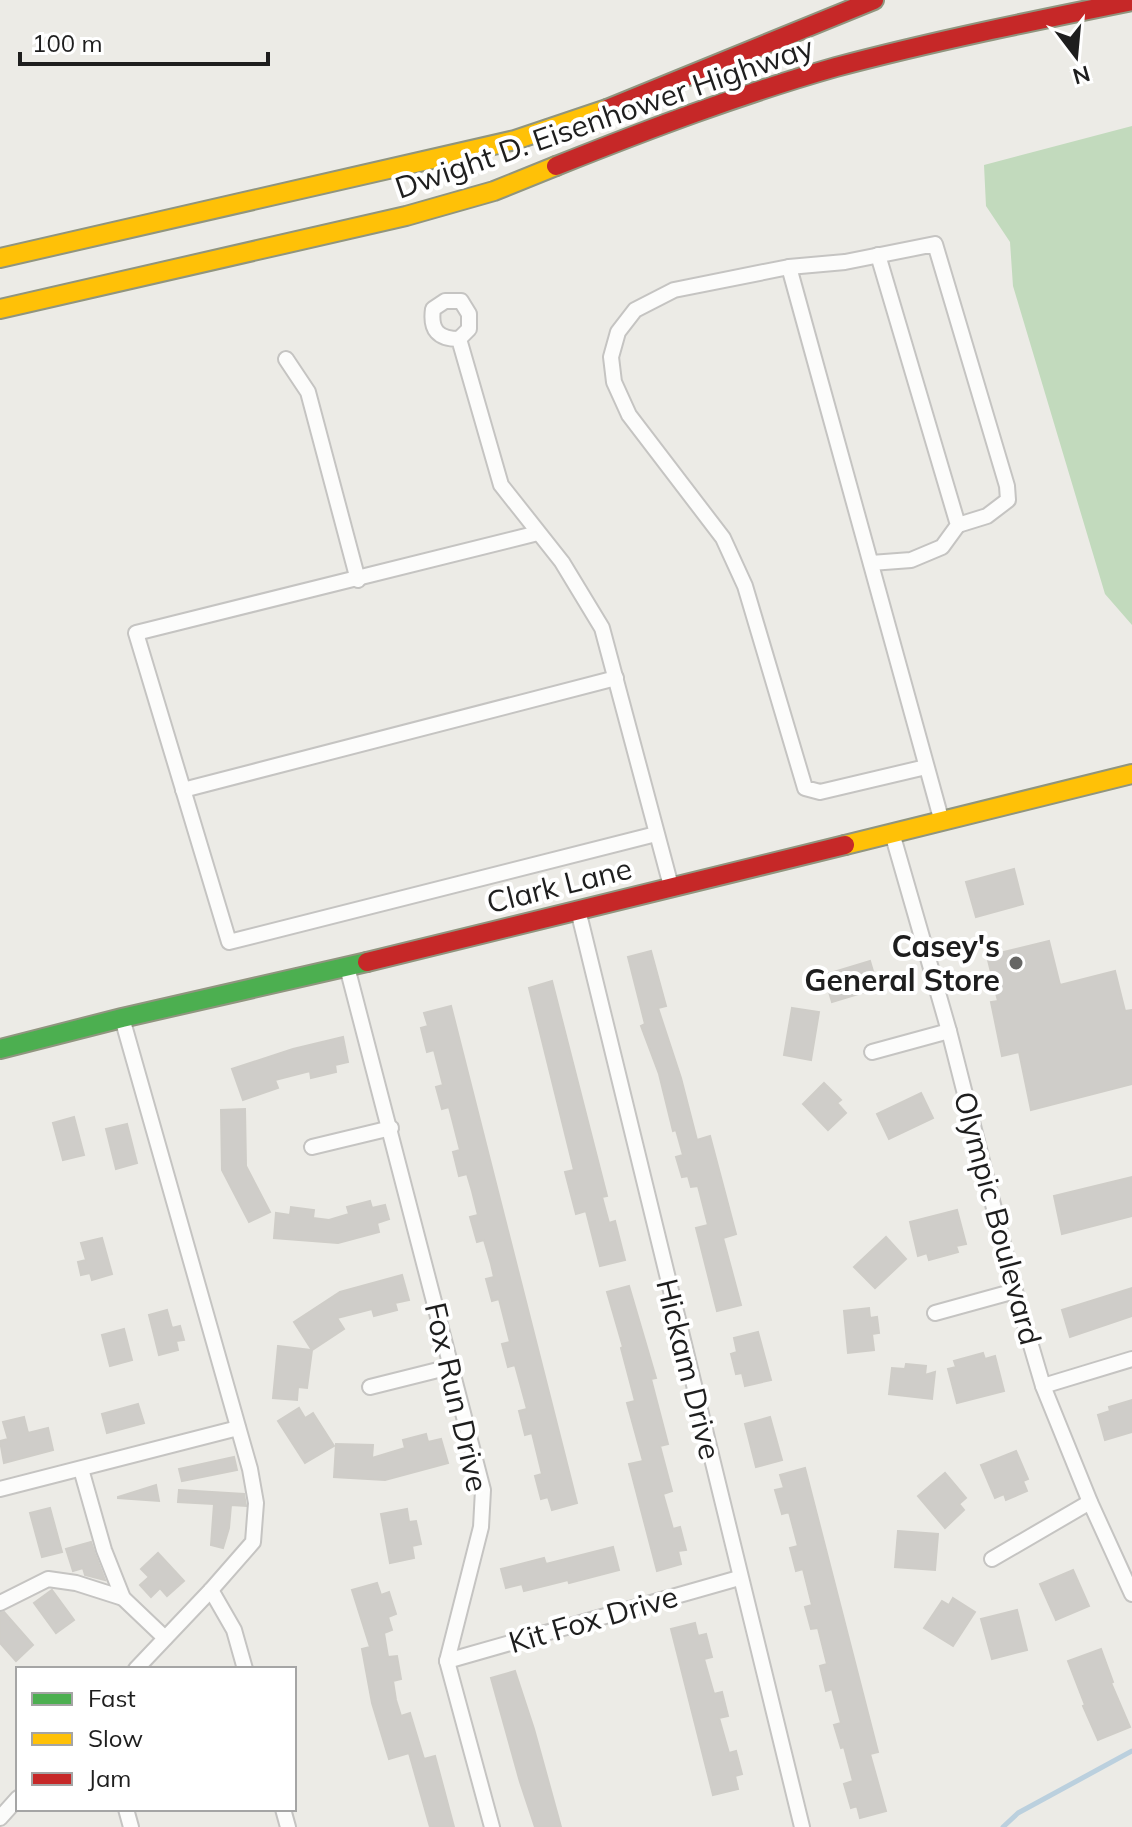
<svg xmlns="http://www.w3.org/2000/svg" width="1132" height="1827" font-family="Mulish,sans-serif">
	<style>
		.forest { fill: #c2dabd }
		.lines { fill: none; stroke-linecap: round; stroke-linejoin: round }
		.stream { stroke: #bbd0de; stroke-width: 5 }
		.building { fill: #cfcdc9; stroke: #cfcdc8; stroke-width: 2 }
		.street-casing { stroke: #c5c4c2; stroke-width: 18 }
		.fast-casing { stroke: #90957f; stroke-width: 22 }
		.slow-casing { stroke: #90957f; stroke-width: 22 }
		.jam-casing { stroke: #90957f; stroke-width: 22 }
		.street { stroke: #fcfcfb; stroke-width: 14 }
		.fast { stroke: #4caf50; stroke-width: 18 }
		.slow { stroke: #ffc107; stroke-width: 18 }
		.jam { stroke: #c62828; stroke-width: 18 }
		.poi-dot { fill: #666664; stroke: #fff; stroke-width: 3 }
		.labels { text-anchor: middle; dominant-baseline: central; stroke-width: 8; stroke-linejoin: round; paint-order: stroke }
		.street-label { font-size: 30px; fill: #1e1e1e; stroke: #fff }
		.poi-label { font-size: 30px; font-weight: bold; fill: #1e1e1e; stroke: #fff; text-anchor: end }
	</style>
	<rect width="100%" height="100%" fill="#ecebe6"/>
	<path class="forest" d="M1132,126V625L1105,594L1013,286L1010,242L986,206L984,165Z"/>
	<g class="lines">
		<path class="stream" d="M1003,1827L1018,1813L1132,1751"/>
	</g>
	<g class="building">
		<path d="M1014,869L1023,904L976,917L966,882Z"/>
		<path d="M1049,941L1060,985L1115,971L1125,1011L1132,1010V1084L1031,1110L1019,1052L1002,1056L991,1002L998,1001L987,956Z"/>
		<path d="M651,951L666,1006L658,1008L681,1078L697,1140L710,1136L736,1234L723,1238L741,1305L717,1311L696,1228L708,1225L698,1186L691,1187L688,1176L682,1177L676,1157L683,1155L676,1130L673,1131L659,1074L641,1026L645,1024L628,957Z"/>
		<path d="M870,961L878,988L832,1002L824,975Z"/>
		<path d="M552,981L607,1196L602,1197L609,1223L615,1221L625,1260L600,1266L586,1211L576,1214L565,1172L574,1170L529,988Z"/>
		<path d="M451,1006L577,1503L552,1510L548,1497L541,1499L535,1476L542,1474L532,1433L525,1435L519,1411L527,1409L515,1365L508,1367L502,1344L510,1342L499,1299L492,1301L486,1279L494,1277L491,1264L484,1240L477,1242L470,1217L478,1215L472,1191L467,1174L459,1176L453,1152L460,1150L449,1107L442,1109L436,1087L443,1085L434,1050L427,1052L421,1028L428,1026L424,1013Z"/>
		<path d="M792,1008L819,1012L811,1060L784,1055Z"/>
		<path d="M343,1037L348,1062L335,1065L336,1072L311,1078L310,1071L275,1080L278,1088L243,1100L232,1069L293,1049Z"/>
		<path d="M824,1083L841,1100L837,1103L846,1113L828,1130L803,1104Z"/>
		<path d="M921,1093L933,1118L889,1139L877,1114Z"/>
		<path d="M245,1109L246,1166L270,1212L249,1222L222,1170L221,1110Z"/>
		<path d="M74,1117L84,1155L63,1160L53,1123Z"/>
		<path d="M127,1124L137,1163L116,1169L106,1129Z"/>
		<path d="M1132,1177V1216L1062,1234L1054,1196Z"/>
		<path d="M370,1201L372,1208L385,1205L389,1219L377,1223L379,1232L338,1243L274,1238L276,1213L290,1215L291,1207L314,1210L313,1218L329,1220L349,1214L347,1207Z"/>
		<path d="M957,1210L966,1244L956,1246L958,1252L929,1260L927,1253L918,1256L910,1222Z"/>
		<path d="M886,1237L906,1259L875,1288L854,1267Z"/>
		<path d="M102,1238L112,1274L92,1280L90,1273L81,1275L78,1262L86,1260L81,1243Z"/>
		<path d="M402,1275L409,1300L395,1303L397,1310L374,1316L372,1309L337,1318L344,1329L312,1350L294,1322L340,1292Z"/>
		<path d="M629,1286L656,1378L651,1379L668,1444L660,1446L672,1491L663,1494L673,1529L680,1527L686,1550L678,1551L681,1564L657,1571L629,1464L643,1461L627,1403L635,1401L621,1348L623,1347L607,1292Z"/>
		<path d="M1132,1288V1316L1070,1337L1062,1310Z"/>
		<path d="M869,1308L870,1318L877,1317L879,1333L872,1334L874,1350L848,1353L844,1311Z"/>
		<path d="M167,1310L172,1328L180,1326L184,1340L176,1341L178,1350L159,1355L149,1315Z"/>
		<path d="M124,1329L132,1360L110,1366L102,1335Z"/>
		<path d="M758,1332L771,1380L745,1386L742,1373L736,1374L731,1354L737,1352L734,1338Z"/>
		<path d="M278,1346L312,1350L307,1388L298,1387L297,1400L273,1398Z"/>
		<path d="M983,1353L985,1359L995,1356L1004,1391L957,1403L948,1369L956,1367L954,1361Z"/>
		<path d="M906,1364L926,1366L925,1375L935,1372L932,1399L889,1394L892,1368L905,1369Z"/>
		<path d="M1132,1400V1432L1105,1440L1098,1415L1110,1411L1109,1407Z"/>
		<path d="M138,1404L144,1423L107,1433L102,1414Z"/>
		<path d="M299,1408L305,1418L313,1413L334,1446L305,1463L278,1421Z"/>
		<path d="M24,1417L28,1433L48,1428L53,1450L4,1463L0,1441L8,1439L3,1422Z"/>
		<path d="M770,1417L782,1460L756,1467L745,1424Z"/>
		<path d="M426,1434L428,1442L441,1439L448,1463L385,1480L334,1477L336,1444L373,1445L372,1458L405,1448L403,1440Z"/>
		<path d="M1016,1451L1028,1479L1023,1481L1027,1491L1006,1500L1004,1494L995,1498L981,1465Z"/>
		<path d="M234,1457L237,1470L182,1481L179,1469Z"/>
		<path d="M805,1468L878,1752L870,1754L886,1811L860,1818L857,1806L851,1808L844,1784L853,1781L844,1747L841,1748L834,1725L841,1723L832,1689L826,1691L820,1666L827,1664L818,1628L811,1629L805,1607L812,1605L803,1569L796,1571L790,1548L798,1546L789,1512L782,1514L775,1490L784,1488L780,1475Z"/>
		<path d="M945,1473L966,1498L959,1504L964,1510L945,1528L918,1496Z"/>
		<path d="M156,1485L159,1501L118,1498V1497Z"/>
		<path d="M179,1490L244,1494L246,1506L231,1505L229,1528L223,1548L211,1545L214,1504L178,1502Z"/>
		<path d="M50,1508L62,1552L42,1557L30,1513Z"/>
		<path d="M407,1509L409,1522L416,1521L421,1544L412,1546L414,1558L390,1563L381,1514Z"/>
		<path d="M898,1531L938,1534L935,1570L895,1567Z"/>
		<path d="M91,1542L95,1554L105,1580L85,1575L83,1568L73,1571L66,1549Z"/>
		<path d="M613,1547L619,1570L569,1583L568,1580L524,1591L522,1584L506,1588L501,1569L544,1558L546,1564Z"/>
		<path d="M158,1553L184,1581L167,1596L160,1588L151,1597L140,1585L149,1577L141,1569Z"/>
		<path d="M1073,1570L1089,1606L1056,1620L1040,1584Z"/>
		<path d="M377,1583L381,1595L389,1592L396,1614L388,1617L392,1630L384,1633L388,1657L397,1656L401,1679L393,1681L396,1700L401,1716L410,1713L424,1759L435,1756L454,1827H430L409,1753L389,1759L372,1703L362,1649L370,1647L352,1590Z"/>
		<path d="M52,1590L74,1620L56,1633L34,1603Z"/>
		<path d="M953,1598L975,1612L953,1646L924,1628L942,1601L949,1605Z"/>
		<path d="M1017,1610L1027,1650L992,1659L981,1619Z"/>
		<path d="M4,1612L33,1645L16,1661L0,1643V1613Z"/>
		<path d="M695,1623L698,1636L706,1634L712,1657L704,1659L714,1694L722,1692L728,1716L719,1718L729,1753L736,1751L742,1774L735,1776L738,1789L713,1795L671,1629Z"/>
		<path d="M1101,1649L1113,1682L1111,1683L1130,1727L1098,1740L1083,1706L1085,1705L1068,1661Z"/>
		<path d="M515,1671L534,1729L561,1827H535L520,1782L491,1678Z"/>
	</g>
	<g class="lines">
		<g class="street-casing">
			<g id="street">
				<path d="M789,267L942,822"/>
				<path d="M459,339C438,339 430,330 433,309L445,301H461L469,314V329L459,339L501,485L562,562L602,628L671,886"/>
				<path d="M286,359L308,392L358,580"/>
				<path d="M538,533L136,633L229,942L656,834"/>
				<path d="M871,563L911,560L942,547L958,525L878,255"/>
				<path d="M926,767L820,792L805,788L745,586L723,538L629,415L614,382L611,357L618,332L635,310L674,290L789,267L845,262L935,244L1007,486L1008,500L987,516L958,525"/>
				<path d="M183,790L616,678"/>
				<path d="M892,833L949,1031L1015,1291L1043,1386L1090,1502L1132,1594"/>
				<path d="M578,910L802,1827"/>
				<path d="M347,967L483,1490L481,1527L447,1661L492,1827"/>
				<path d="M122,1018L250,1469L256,1503L253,1542L211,1590L136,1669"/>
				<path d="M872,1052L949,1031"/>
				<path d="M312,1147L391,1128"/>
				<path d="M935,1313L1015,1291"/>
				<path d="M1043,1386L1132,1359"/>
				<path d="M370,1387L450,1367"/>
				<path d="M81,1469L104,1550L123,1598L165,1638"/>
				<path d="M0,1489L238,1428"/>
				<path d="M992,1559L1090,1502"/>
				<path d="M211,1590L234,1630L245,1669"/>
				<path d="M0,1603L48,1579L76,1583L123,1598"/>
				<path d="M447,1661L739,1578"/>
				<path d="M126,1809L131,1827"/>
				<path d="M283,1809L288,1827"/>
				<path d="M0,1818L18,1798"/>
			</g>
		</g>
		<g class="fast-casing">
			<path id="fast" d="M0,1049L122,1018L367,962"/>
		</g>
		<g class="slow-casing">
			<g id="slow">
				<path d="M0,258L515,140L607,109"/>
				<path d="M0,309L406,216L494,191L556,166"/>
				<path d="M845,845L1132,774"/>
			</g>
		</g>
		<g class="jam-casing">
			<g id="jam">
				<path d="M607,109L874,0"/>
				<path d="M556,166C649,129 741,94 836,67C934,41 1033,21 1132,1"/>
				<path d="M367,962L845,845"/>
			</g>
		</g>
		<use href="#street" class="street"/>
		<use href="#fast" class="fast"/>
		<use href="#slow" class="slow"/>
		<use href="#jam" class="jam"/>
	</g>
	<circle class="poi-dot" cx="1016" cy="963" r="8"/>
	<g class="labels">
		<g class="street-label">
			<text transform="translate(604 117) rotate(-19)">Dwight D. Eisenhower Highway</text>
			<text transform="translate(559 885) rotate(-14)">Clark Lane</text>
			<text transform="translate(998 1218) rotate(75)">Olympic Boulevard</text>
			<text transform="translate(689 1369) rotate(76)">Hickam Drive</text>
			<text transform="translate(457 1397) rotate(77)">Fox Run Drive</text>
			<text transform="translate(593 1619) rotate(-16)">Kit Fox Drive</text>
		</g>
		<g class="poi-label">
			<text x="1000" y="946">Casey's<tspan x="1000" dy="34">General Store</tspan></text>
		</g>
	</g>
	<rect x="16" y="1667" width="280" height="144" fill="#ffffff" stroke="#a5a5a5" stroke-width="2"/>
	<rect x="32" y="1693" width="40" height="12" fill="#4caf50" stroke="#a5a5a5" stroke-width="2"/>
	<text x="88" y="1707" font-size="24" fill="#1e1e1e">Fast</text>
	<rect x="32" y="1733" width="40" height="12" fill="#ffc107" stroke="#a5a5a5" stroke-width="2"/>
	<text x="88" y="1747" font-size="24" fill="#1e1e1e">Slow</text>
	<rect x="32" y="1773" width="40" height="12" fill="#c62828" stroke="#a5a5a5" stroke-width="2"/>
	<text x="88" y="1787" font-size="24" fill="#1e1e1e">Jam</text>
	<g transform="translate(1076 56) rotate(164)" stroke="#ffffff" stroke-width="6" paint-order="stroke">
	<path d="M0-6L14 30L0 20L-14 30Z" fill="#1e1e1e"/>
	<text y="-12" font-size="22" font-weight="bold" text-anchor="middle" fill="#1e1e1e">N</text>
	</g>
	<path d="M20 52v12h248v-12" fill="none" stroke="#1e1e1e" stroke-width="4"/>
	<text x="32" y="52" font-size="24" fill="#1e1e1e" stroke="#ffffff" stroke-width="6" paint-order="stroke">100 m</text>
</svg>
